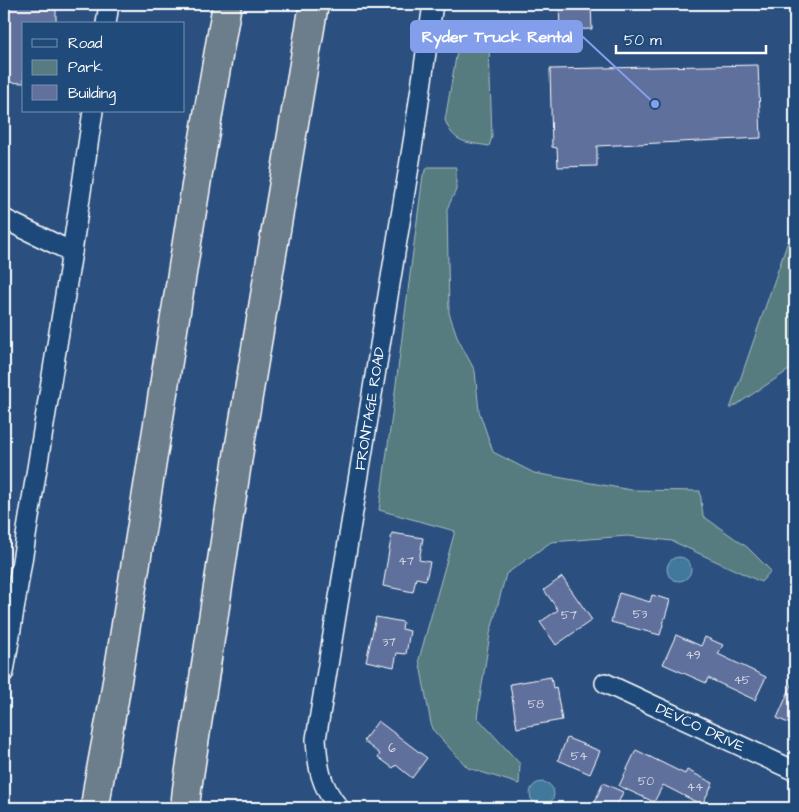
<svg xmlns="http://www.w3.org/2000/svg" width="799" height="812" font-family="'Architects Daughter',sans-serif">
	<style>
		.green { fill: #577b80; stroke: #abbdc0 }
		.water { fill: #41799b; stroke: #8dafc3 }
		.building { fill: #61709c; stroke: #fff }
		.lines { fill: none; stroke-linecap: round; stroke-linejoin: round }
		.minor-casing { stroke: #fff; stroke-width: 22 }
		.motorway-casing { stroke: #fff; stroke-width: 31 }
		.minor { stroke: #1f4a7a; stroke-width: 19 }
		.motorway { stroke: #6c7d8b; stroke-width: 28 }
		.labels { text-anchor: middle; dominant-baseline: central; stroke-width: 4; stroke-linejoin: round; paint-order: stroke }
		.number-label { font-size: 12px; fill: #d8dbe6 }
		.street-label { font-size: 15px; fill: #fff; stroke: #1f4a7a }
		.leader { fill: none; stroke: #839eea; stroke-width: 2 }
		.callout-dot { fill: #839eea; stroke: #1f4a7a; stroke-width: 2 }
		.callout { fill: #839eea; stroke: #839eea; stroke-width: 2 }
		.callout-label { font-size: 16px; text-anchor: middle; font-weight: bold; fill: #fff }
	</style>
	<rect width="100%" height="100%" fill="#2b5080"/>
	<filter id="ink" filterUnits="userSpaceOnUse"><feTurbulence type="fractalNoise" baseFrequency=".02" numOctaves="2"/><feDisplacementMap in="SourceGraphic" scale="10" xChannelSelector="R" yChannelSelector="G"/><feConvolveMatrix kernelMatrix="1 2 1 2 8 2 1 2 1" color-interpolation-filters="sRGB"/></filter>
	<g filter="url(#ink)">
		<g class="green">
			<path d="M464,36L483,40L489,48L492,137L489,146C466,142 454,144 445,120L459,40Z"/>
			<path d="M428,167H456V190L447,209L449,313L458,339L475,371L479,411L493,452L534,473L631,490L700,491L703,516L747,547L771,571L761,582L672,541L627,536L551,542L506,574L490,634L477,717L520,764L519,784L468,768L432,729L419,659L455,531L379,510C395,398 408,287 423,175Z"/>
			<path d="M795,221V366L730,409Z"/>
		</g>
		<g class="water">
			<circle cx="679" cy="569" r="12"/>
			<circle cx="542" cy="794" r="12"/>
		</g>
		<g class="building">
			<path d="M4,4H56V24H24V83L4,82Z"/>
			<path d="M559,4H591L592,29L560,30Z"/>
			<path d="M758,65L761,138L597,146V166L558,167L557,148L552,147L550,69Z"/>
			<path d="M392,533L423,538L419,560L430,562L426,580L416,578L413,592L383,586Z"/>
			<path d="M562,577L592,620L556,645L540,622L558,610L544,590Z"/>
			<path d="M619,593L650,602L652,595L670,600L660,635L611,622Z"/>
			<path d="M376,617L403,622L402,629L410,631L406,654L397,653L394,667L366,661Z"/>
			<path d="M676,635L701,646L705,637L723,645L718,654L766,677L755,700L708,678L706,683L663,664Z"/>
			<path d="M551,677L553,688L556,687L562,720L517,728L510,684Z"/>
			<path d="M795,677V726L777,718Z"/>
			<path d="M378,721L427,758L412,778L396,765L393,768L378,757L380,754L363,741Z"/>
			<path d="M567,738L600,751L590,774L558,760Z"/>
			<path d="M636,750L685,774L687,770L713,783L702,805L663,785L654,802L619,786Z"/>
			<path d="M603,783L623,792L616,808H592Z"/>
		</g>
		<g class="lines">
			<g class="minor-casing">
				<g id="minor">
					<path d="M106,24L109,4"/>
					<path d="M4,219L72,252"/>
					<path d="M4,672L72,252L93,111"/>
					<path id="s1" d="M605,683L795,771"/>
					<path id="s2" d="M339,808C320,785 318,768 316,739L414,136L433,4"/>
				</g>
			</g>
			<g class="motorway-casing">
				<g id="motorway">
					<path d="M95,808L98,786L114,700L198,173L227,4"/>
					<path d="M185,808L187,789L239,450L314,4"/>
				</g>
			</g>
			<use href="#minor" class="minor"/>
			<use href="#motorway" class="motorway"/>
		</g>
	</g>
	<g class="labels">
		<g class="number-label">
			<text x="406" y="561">47</text>
			<text x="640" y="614">53</text>
			<text x="569" y="615">57</text>
			<text x="389" y="642">37</text>
			<text x="693" y="655">49</text>
			<text x="742" y="680">45</text>
			<text x="536" y="704">58</text>
			<text x="392" y="748">6</text>
			<text x="579" y="756">54</text>
			<text x="646" y="781">50</text>
			<text x="695" y="787">44</text>
		</g>
		<g class="street-label">
			<text stroke="none"><textPath href="#s2" startOffset="409">FRONTAGE ROAD</textPath></text>
			<text stroke="none"><textPath href="#s1" startOffset="105">DEVCO DRIVE</textPath></text>
		</g>
	</g>
	<path class="leader" d="M655 104L582 36"/>
	<circle class="callout-dot" cx="655" cy="104" r="5"/>
	<rect class="callout" x="411" y="21" width="171" height="31" rx="5"/>
	<g class="callout-label">
		<text x="497" y="42">Ryder Truck Rental</text>
	</g>
	<rect width="799" height="812" fill="none" stroke="#1f4a7a" stroke-width="20"/>
	<rect x="10" y="10" width="779" height="792" fill="none" stroke="#fff" stroke-width="2" filter="url(#ink)"/>
	<rect x="22" y="22" width="162" height="90" fill="#1f4a7a" stroke="#7992af"/>
	<rect x="32" y="39" width="25" height="8" fill="#1f4a7a" stroke="#7992af"/>
	<text x="68" y="48" font-size="15" fill="#ffffff">Road</text>
	<rect x="32" y="60" width="25" height="15" fill="#577b80" stroke="#7992af"/>
	<text x="68" y="72" font-size="15" fill="#ffffff">Park</text>
	<rect x="32" y="85" width="25" height="15" fill="#61709c" stroke="#7992af"/>
	<text x="68" y="98" font-size="15" fill="#ffffff">Building</text>
	<path d="M616 45v8h150v-8" fill="none" stroke="#ffffff" stroke-width="2.5"/>
	<text x="624" y="45" font-size="15" fill="#ffffff" stroke="#1f4a7a" stroke-width="4" paint-order="stroke">50 m</text>
</svg>
